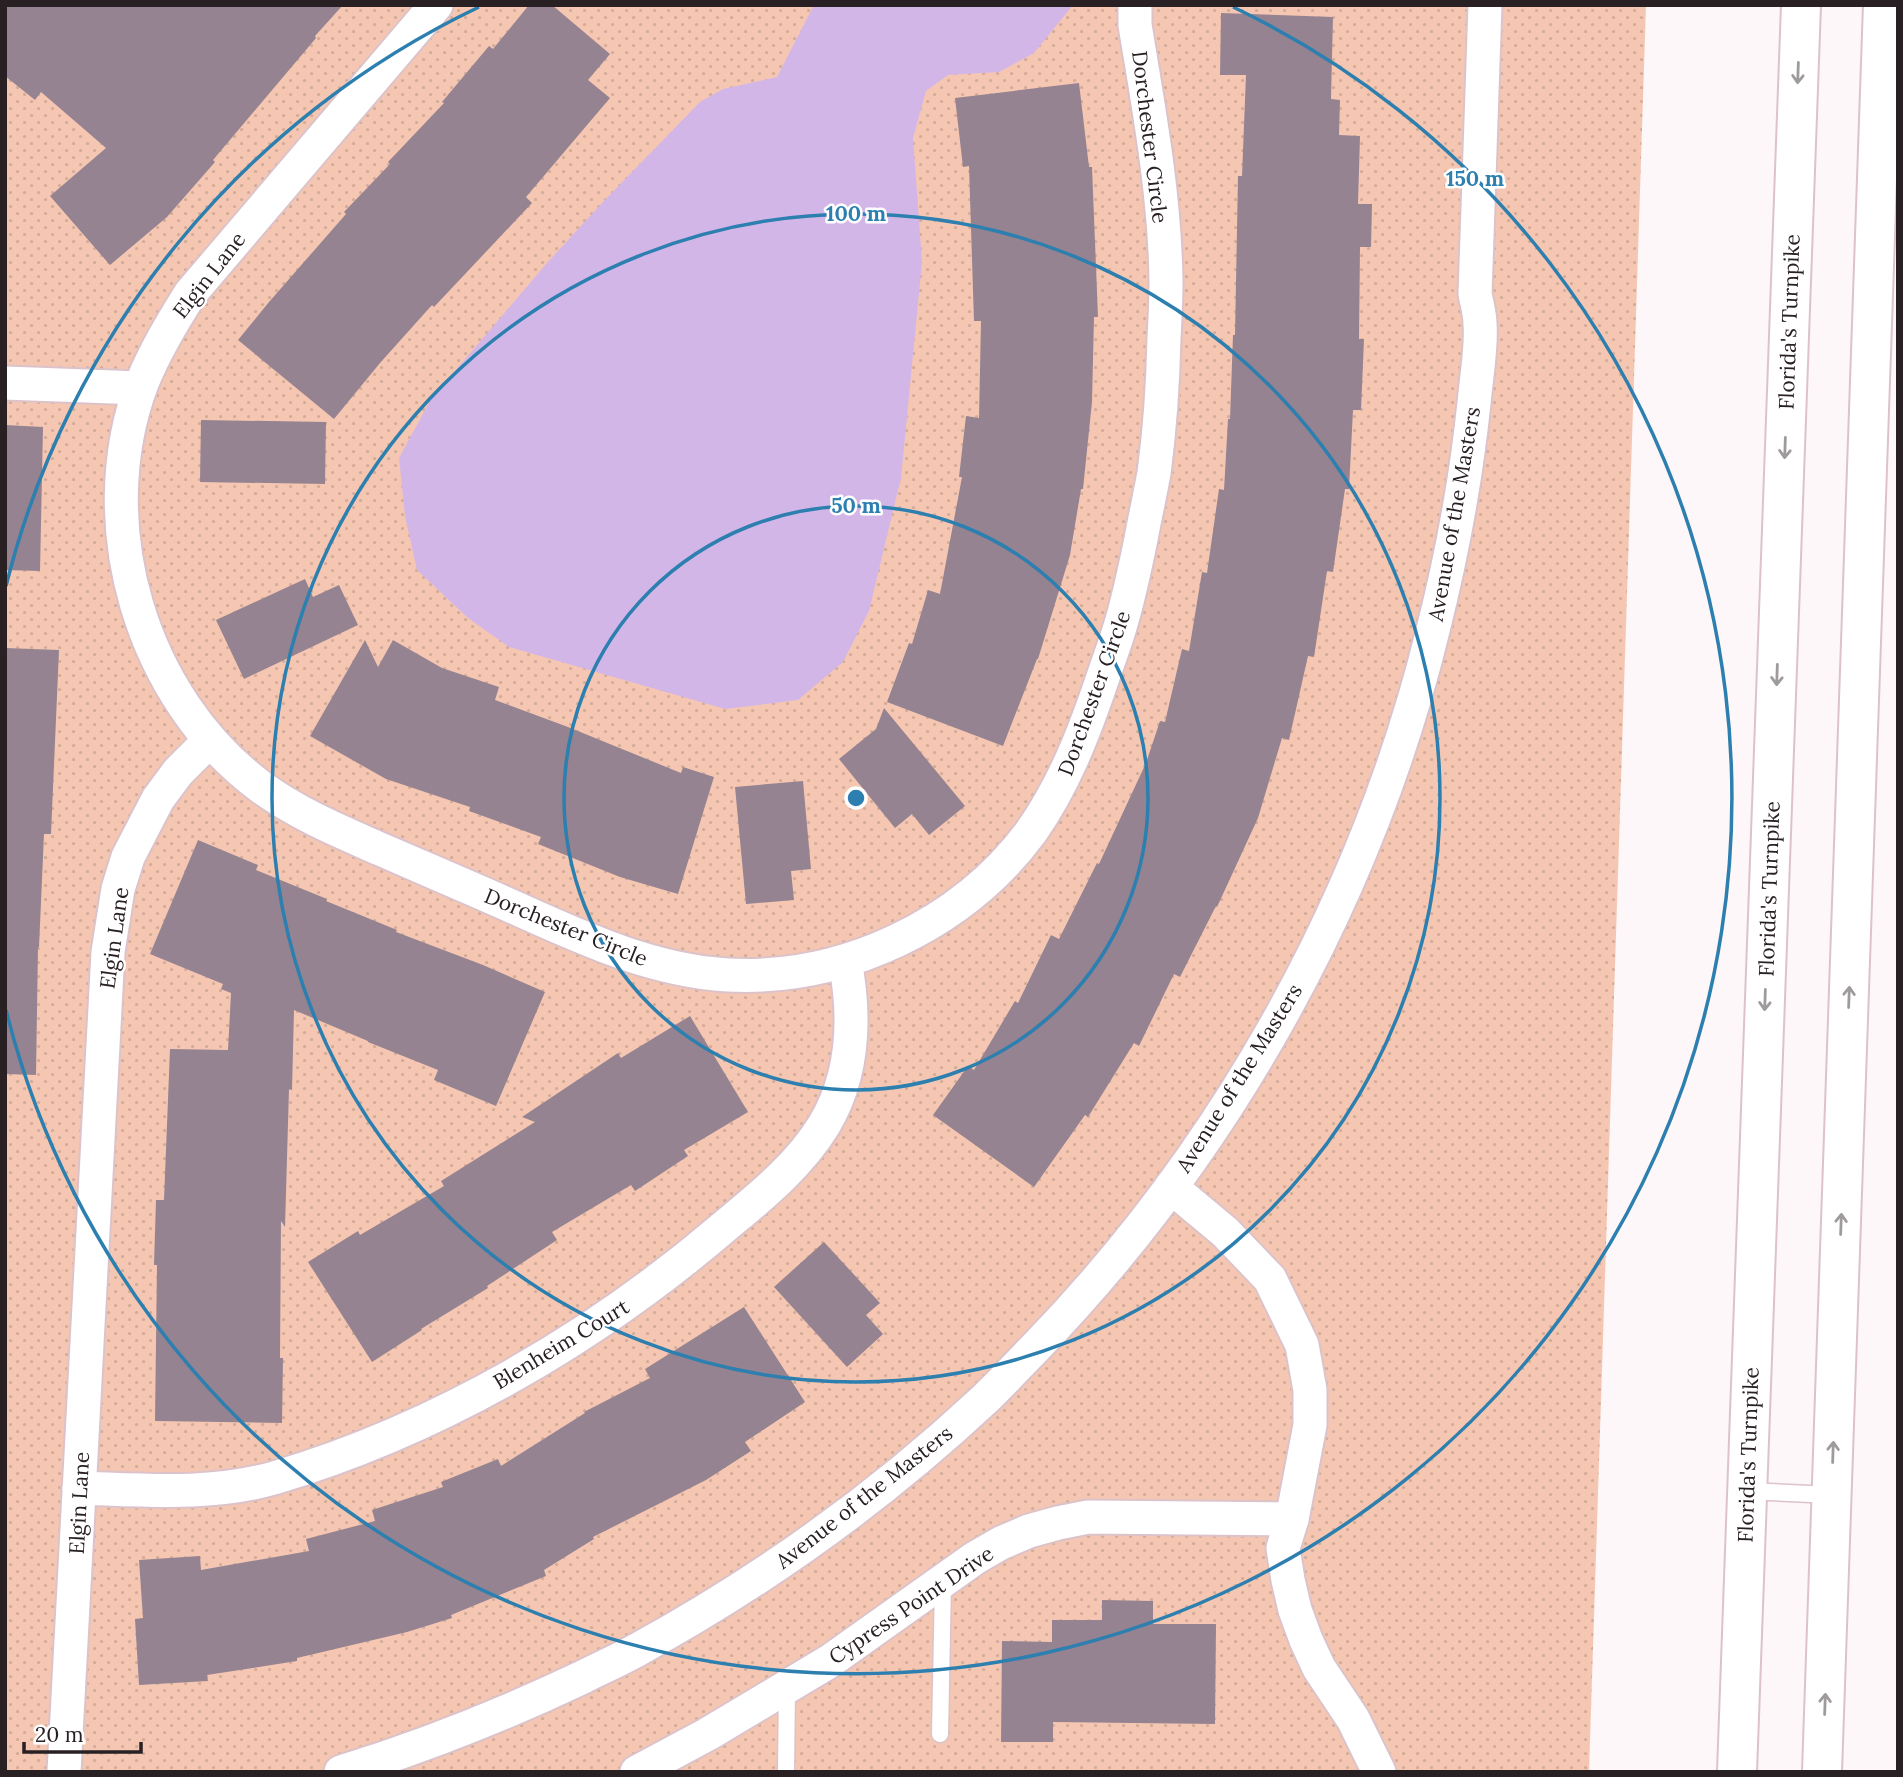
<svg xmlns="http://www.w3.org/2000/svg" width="1903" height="1777" font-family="Lora,serif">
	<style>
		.grass { fill: url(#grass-dots) }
		.water { fill: #d3b6e8 }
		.building { fill: #958391 }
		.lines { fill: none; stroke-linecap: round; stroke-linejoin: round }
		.service-casing { stroke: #dcc3ca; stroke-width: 19 }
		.minor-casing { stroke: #dcc3ca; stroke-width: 37 }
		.motorway-casing { stroke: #dcc3ca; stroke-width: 42 }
		.service { stroke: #fff; stroke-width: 16 }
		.minor { stroke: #fff; stroke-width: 33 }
		.motorway { stroke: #fff; stroke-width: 38 }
		.oneway { stroke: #9f9b9c }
		.ring { fill: none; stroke: #2c7faf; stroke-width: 3.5 }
		.labels { text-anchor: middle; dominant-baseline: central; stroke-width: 5; stroke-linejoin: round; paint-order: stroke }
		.street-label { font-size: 21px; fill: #292023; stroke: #fff }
		.centre { fill: #2c7faf; stroke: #fff; stroke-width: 3.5 }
		.ring-label { font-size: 21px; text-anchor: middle; font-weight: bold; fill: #2c7faf; stroke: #fff; stroke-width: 5; stroke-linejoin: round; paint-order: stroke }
	</style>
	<defs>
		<pattern id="grass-dots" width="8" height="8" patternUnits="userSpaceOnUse" patternTransform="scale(1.75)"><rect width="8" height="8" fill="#f5c7b2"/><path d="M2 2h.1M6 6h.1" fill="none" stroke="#d2ab99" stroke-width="1.8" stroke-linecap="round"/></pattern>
	</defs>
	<rect width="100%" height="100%" fill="#fdf7f9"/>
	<path class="grass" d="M5,5H1646L1589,1772H5Z"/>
	<path class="water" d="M814,5H1073L1034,53L999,72L948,75L926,91L913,138L922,262L901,478L869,611L843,662L798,700L725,709L509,647L468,618L417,570L405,516L399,458L431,399L547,263L602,203L700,102L723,89L777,77Z"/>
	<g class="building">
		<path d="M5,5H343L315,36L316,38L213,160L215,162L167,217L110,265L50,196L106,148L41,92L35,100L5,76Z"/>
		<path d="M529,5H552L610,54L588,80L610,98L526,197L532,203L434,307L432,305L380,363L334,419L238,340L269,302L346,214L344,212L390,164L388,162L444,103L442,102L489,46L493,49Z"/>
		<path d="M1221,13L1333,17L1331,99L1340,100L1339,135L1360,136L1358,204H1372L1371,247H1360L1359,339H1364L1361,410H1353L1349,489H1345L1333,572L1327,571L1314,657L1308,656L1289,740L1282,738L1258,818L1217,907L1216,906L1180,977L1174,974L1139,1046L1134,1043L1088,1117L1085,1115L1034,1187L933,1115L968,1066L974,1070L1015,1001L1018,1003L1051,935L1059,939L1097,863L1099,864L1146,763L1160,721L1165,722L1182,649L1189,651L1202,572L1207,573L1219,489L1224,490L1228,419H1230L1233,335H1235L1238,176H1242L1246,75H1220Z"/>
		<path d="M1079,83L1089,167H1092L1098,317H1094L1092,402L1083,489H1081L1070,555L1038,659H1037L1003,746L887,702L909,643L912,644L928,590L940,594L962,477H959L966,416L979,418L981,321H974L969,166L963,167L955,98Z"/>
		<path d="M201,420L326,422L325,484L200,482Z"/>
		<path d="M5,425L43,427L40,571L5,570Z"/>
		<path d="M305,579L313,597L339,585L358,625L244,679L216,620Z"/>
		<path d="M365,640L378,667L393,640L442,668L499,687L495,700L568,727L681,773L683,767L714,777L678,894L620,877L538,844L541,837L469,811L470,807L386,779L310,736Z"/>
		<path d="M5,648L59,650L51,834H44L39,947H38L36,1075L5,1074Z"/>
		<path d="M884,708L965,806L929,835L912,814L895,828L839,759L876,729Z"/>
		<path d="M803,781L811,869L791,871L794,900L746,904L735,787Z"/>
		<path d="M198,840L258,865L256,870L327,899L326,901L397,930L396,932L483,965L545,992L496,1106L434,1080L438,1070L368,1042V1041L294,1010L292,1090L289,1089L285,1227L281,1221L280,1358H283L282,1423L155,1421L157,1265H154L156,1200H164L170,1049L228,1050L231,993L221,989L223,984L150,954Z"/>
		<path d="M690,1016L748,1112L684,1150L688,1156L635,1191L631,1185L552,1232L557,1240L487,1286L488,1288L421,1329L422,1330L372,1362L308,1262L358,1231L360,1235L444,1186L441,1181L535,1122L522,1117L618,1053L621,1058Z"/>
		<path d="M824,1242L880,1303L866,1315L883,1334L847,1367L774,1287Z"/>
		<path d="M744,1307L805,1402L745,1442L751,1451L706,1480L593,1537L594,1539L544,1570L546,1576L451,1615L452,1618L407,1632L297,1658V1661L207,1675L208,1681L139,1685L135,1619L143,1618L139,1560L200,1556L201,1570L309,1551L306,1539L375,1521L372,1510L443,1487L441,1482L498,1459L501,1466L585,1413L584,1412L650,1378L645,1369Z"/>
		<path d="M1102,1600L1153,1601V1624H1216L1215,1724L1053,1722V1742H1001L1002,1641L1052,1642V1620H1102Z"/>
	</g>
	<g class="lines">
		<g class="service-casing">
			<g id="service">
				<path d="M1747,1491L1832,1495"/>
				<path d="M940,1734L943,1583"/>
				<path d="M786,1772L787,1686"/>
			</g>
		</g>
		<g class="minor-casing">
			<g id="minor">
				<path d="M436,5L190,294C172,323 155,351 142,383C89,524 141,698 261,787C298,814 339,831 380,849C415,864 449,879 484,894C562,928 641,970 728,975C843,981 962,925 1031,832C1064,785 1084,733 1102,680C1108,662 1115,644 1120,627C1129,598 1135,568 1141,539C1145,517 1150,495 1154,473C1160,428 1163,383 1164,338C1165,320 1166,301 1166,282C1165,196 1149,110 1135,25V5"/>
				<path d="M5,383L140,388"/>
				<path d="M1171,1187L1225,1232L1270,1279L1302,1345L1310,1390V1425L1292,1519L1283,1548L1288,1580L1295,1610L1306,1640L1319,1668L1353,1719L1379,1772"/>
				<path d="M79,1488C144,1490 211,1496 274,1478C439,1429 594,1338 724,1227C760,1197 799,1166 824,1125C854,1075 856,1018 845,961"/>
				<path d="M64,1772L108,952L118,889L128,857L158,799L178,772L210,740"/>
				<path d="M341,1772C425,1746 503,1715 583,1677C601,1668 619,1660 637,1650C763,1581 880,1497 985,1399C1002,1383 1018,1365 1034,1349C1227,1150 1367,899 1433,630C1452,555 1466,480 1474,403C1476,379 1482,347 1480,324C1480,314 1477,304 1475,294L1485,5"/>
				<path d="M637,1772L708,1734L830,1661L975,1558L1001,1543L1029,1531L1058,1523L1088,1517L1292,1519"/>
			</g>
		</g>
		<g class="motorway-casing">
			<g id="motorway">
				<path d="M1737,1772L1801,5"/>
				<path d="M1822,1772L1883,5"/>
			</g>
		</g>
		<use href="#service" class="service"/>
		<use href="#minor" class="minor"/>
		<use href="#motorway" class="motorway"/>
	</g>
	<defs><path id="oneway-shaft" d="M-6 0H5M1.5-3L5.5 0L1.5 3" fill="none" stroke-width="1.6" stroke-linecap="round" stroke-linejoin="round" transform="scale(1.75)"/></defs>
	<g class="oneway">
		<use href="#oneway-shaft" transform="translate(1798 73) rotate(92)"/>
		<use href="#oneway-shaft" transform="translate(1785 448) rotate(92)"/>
		<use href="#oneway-shaft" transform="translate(1777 675) rotate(92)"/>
		<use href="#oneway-shaft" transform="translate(1849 997) rotate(-88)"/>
		<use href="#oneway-shaft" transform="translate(1765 1000) rotate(92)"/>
		<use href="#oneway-shaft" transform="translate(1841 1224) rotate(-88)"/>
		<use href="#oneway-shaft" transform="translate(1833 1452) rotate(-88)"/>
		<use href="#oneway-shaft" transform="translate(1825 1704) rotate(-88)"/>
	</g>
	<g class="ring">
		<circle cx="856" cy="798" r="292"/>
		<circle cx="856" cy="798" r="584"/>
		<path d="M6 586A876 876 0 0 1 479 7M1233 7A876 876 0 1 1 6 1010"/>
	</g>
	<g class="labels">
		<g class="street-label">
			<text transform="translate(1150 137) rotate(83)">Dorchester Circle</text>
			<text transform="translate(209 275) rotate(-52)">Elgin Lane</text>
			<text transform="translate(1789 322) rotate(-88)">Florida's Turnpike</text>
			<text transform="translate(1454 514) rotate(-80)">Avenue of the Masters</text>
			<text transform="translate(1094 693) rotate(-70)">Dorchester Circle</text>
			<text transform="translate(1769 889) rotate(-88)">Florida's Turnpike</text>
			<text transform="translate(566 927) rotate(22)">Dorchester Circle</text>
			<text transform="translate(114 938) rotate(-82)">Elgin Lane</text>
			<text transform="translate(1239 1078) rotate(-58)">Avenue of the Masters</text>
			<text transform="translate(561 1344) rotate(-31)">Blenheim Court</text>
			<text transform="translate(1748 1455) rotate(-88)">Florida's Turnpike</text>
			<text transform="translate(864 1497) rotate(-38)">Avenue of the Masters</text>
			<text transform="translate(79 1503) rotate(-87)">Elgin Lane</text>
			<text transform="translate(911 1605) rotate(-34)">Cypress Point Drive</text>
		</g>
	</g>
	<circle cx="856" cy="798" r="10" class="centre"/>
	<g class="ring-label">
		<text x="1475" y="186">150 m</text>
		<text x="856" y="221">100 m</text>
		<text x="856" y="513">50 m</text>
	</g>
	<rect width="1903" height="1777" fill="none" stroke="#292023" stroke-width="14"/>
	<path d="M24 1742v10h117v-10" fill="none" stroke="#292023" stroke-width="3.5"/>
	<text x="35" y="1742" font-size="21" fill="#292023" stroke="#ffffff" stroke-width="5" paint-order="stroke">20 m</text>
</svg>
